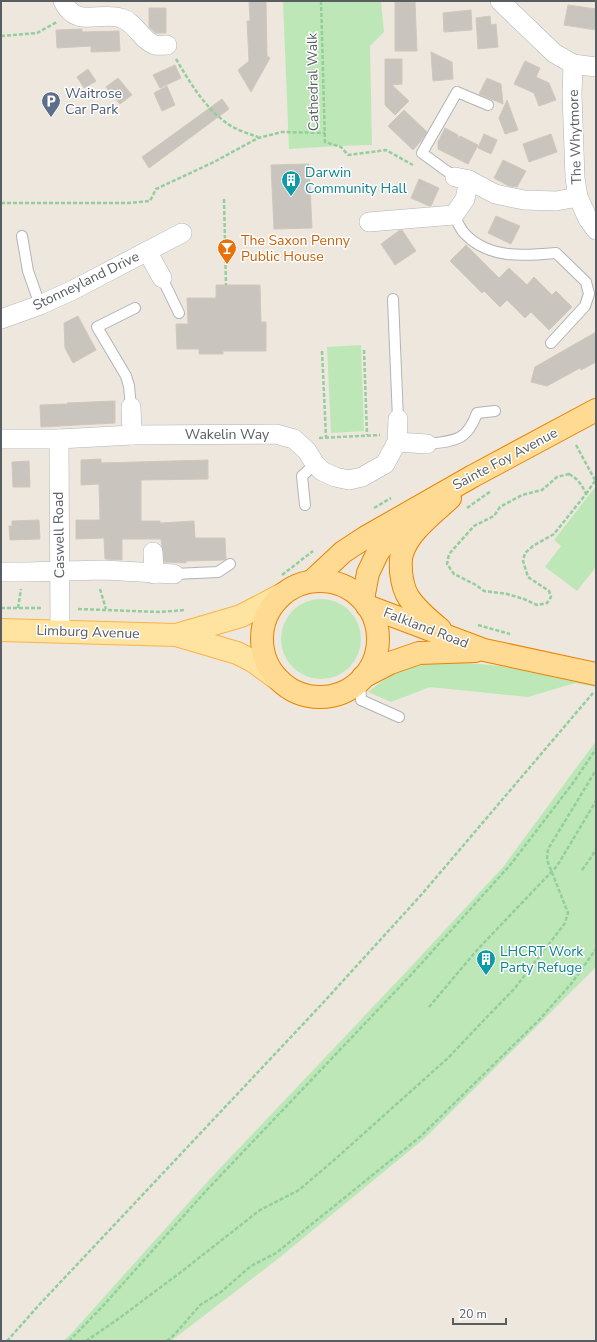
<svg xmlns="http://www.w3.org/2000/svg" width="597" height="1342" font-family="'Nunito Sans',sans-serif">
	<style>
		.green { fill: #bee7b8 }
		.building { fill: #c9c4bd; stroke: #d1c8bc }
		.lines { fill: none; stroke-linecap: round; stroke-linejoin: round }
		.service-casing { stroke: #b0b4b8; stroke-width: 12 }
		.minor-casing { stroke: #b0b4b8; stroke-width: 20 }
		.primary-casing { stroke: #fdb247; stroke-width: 24 }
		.trunk-casing { stroke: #eb8300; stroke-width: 24 }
		.path { stroke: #93ce9c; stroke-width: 2.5; stroke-dasharray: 4 2; stroke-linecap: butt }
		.service { stroke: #fff; stroke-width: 10 }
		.minor { stroke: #fff; stroke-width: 19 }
		.primary { stroke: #ffe4a1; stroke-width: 22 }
		.trunk { stroke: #ffda92; stroke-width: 22 }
		.labels { text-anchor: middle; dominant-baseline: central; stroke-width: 3; stroke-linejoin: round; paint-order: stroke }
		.street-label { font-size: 14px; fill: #585d61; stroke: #fff }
		.service-label { font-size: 14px; fill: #4e5e75; stroke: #fff; text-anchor: start }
		.culture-label { font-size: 14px; fill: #0d838f; stroke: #fff; text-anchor: start }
		.food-label { font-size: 14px; fill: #c56008; stroke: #fff; text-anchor: start }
	</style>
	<rect width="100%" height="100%" fill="#ede7de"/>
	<g class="green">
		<path d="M283,1H381L384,32L370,46L372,145L337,146L289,149Z"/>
		<path d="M361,345L364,431L331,433L327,347Z"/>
		<path d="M596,486V567L577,591L545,567L561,546L554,540Z"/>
		<circle cx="321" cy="639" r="40"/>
		<path d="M432,660L513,667L596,684V687L575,683L528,697L430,687L391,702L368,692L388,677L410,665Z"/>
		<path d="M596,741V967L425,1138L279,1258L171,1341H63L70,1335L208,1181L406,972L503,867Z"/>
	</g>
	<g class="building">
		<path d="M249,1H266L267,56L270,58L251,92L238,70L249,61L247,21H250Z"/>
		<path d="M395,2H415L417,51H395Z"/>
		<path d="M568,5L596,9V30L564,25Z"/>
		<path d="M149,8H166V33H156L149,27Z"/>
		<path d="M471,10L472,30L444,32L443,13Z"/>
		<path d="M490,16L491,25L496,24L498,47L478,49L476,18Z"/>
		<path d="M82,29V32L119,31L120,51L91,52V46L57,48L56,30Z"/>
		<path d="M431,52L452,62L453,79L433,81Z"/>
		<path d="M385,59H402V84L392,85L409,101L395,115L385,105Z"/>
		<path d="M525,61L540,68L536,77L549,83L556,100L539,106L534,93L514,84Z"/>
		<path d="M175,65L181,78L160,88L153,75Z"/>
		<path d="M88,69L96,81L84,88L77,77Z"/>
		<path d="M118,78L132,95L120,104L106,87Z"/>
		<path d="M487,78L501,84L503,104L479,94Z"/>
		<path d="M167,86L175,105L162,111L154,93Z"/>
		<path d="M222,99L229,109L149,168L142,157Z"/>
		<path d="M507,100L518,130L505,134L499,118Z"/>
		<path d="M404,110L427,132L421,141L413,150L388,126Z"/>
		<path d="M445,128L458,135V139L460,136L478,145L468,164L438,149V142Z"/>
		<path d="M484,134L497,140L491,154L478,148Z"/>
		<path d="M551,134L557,152L529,162L523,144Z"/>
		<path d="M503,160L526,171L517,187L509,186L494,178Z"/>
		<path d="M309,164L312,228L274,229L271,165Z"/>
		<path d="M419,179L439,188L431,206H429L411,198Z"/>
		<path d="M496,216L520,226L511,244L488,233Z"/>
		<path d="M400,230H402L416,251L395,265L381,244Z"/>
		<path d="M466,245L499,278L509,268L527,285L534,277L552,295L556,291L572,307L549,330L531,312L525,318L507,300L500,307L484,291L482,293L450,261Z"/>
		<path d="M216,285H260L261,322H266V351H223V354H199V349H177L176,324H188L187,298H216Z"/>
		<path d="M78,316L96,350L73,363L65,348L64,323Z"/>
		<path d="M596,332V362L581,370L580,368L547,386L531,382L535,367Z"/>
		<path d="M115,401V423L41,427L40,405L68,404L67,403Z"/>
		<path d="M101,459V463L208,460V479L141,480V521H160V523L194,521L195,538H225L226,559L224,560L186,561V563L164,562L161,539H122V560L105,559L104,538L76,539V520H100L99,484L81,485V460Z"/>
		<path d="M29,461L30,487H13L12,462Z"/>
		<path d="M39,520L40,539L10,540L9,526H12V521Z"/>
	</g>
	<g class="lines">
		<g class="service-casing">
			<g id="service">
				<path d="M455,177L422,153L457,92L488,105"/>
				<path d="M454,215C457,221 460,229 465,234C489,259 524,256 556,253L586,282L589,294L585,306L551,343"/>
				<path d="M22,236L28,271L40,305"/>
				<path d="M162,278L179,313"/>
				<path d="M393,299L398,419"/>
				<path d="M131,407L129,386L126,376L97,327L135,308"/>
				<path d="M427,444C455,441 467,441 477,413L495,411"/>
				<path d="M305,505L302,476L315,464"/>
				<path d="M174,574L218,572L230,564"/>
				<path d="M360,681L361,700L399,717"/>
			</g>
		</g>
		<g class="minor-casing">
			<g id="minor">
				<path d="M63,1C76,29 99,11 121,18C135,22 141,40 155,45C158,46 164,45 167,45"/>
				<path d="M500,1L554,53L573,64L596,67"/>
				<path d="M573,64L572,94L575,178L578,197L588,219L596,230"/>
				<path d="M455,177L469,180L495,194L524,200L556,201L578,197"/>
				<path d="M369,222L454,215L465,199L469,180"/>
				<path d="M147,251L162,278"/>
				<path d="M1,319L40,305L73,290L182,233"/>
				<path d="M131,407L132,435"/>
				<path d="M1,439H59L132,435L276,434L294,439L307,451L315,464L322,471L335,477L349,480L362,477L385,464L397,442L398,419"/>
				<path d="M59,439L60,632"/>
				<path d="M397,442L427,444"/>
				<path d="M153,552L154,574"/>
				<path d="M1,572H25L104,570L174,574"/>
			</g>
		</g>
		<g class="primary-casing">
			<g id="primary">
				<path d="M1,630L176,635L237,653L253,661L279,680"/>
				<path d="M176,635L241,616L283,594"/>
			</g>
		</g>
		<g class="trunk-casing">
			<g id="trunk">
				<path d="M312,581L343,552L366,537L473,476L596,410"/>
				<circle cx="320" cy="639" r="58"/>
				<path d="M363,599L368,573L378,552L403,521"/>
				<path d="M367,606L484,650L596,674"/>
				<path d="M440,629C429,620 417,610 409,598C404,591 402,581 401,572C401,566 400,560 402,554C408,532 434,513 450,498"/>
				<path d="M363,677L390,663L419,653L475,651"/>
			</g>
		</g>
		<g class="path">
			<path d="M321,1L325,142L341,147L348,155L386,150L413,165"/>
			<path d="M1,36L37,33L57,22"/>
			<path d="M176,59C189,81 203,105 224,121C233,129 247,133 258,137"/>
			<path d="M224,199L226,285"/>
			<path d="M1,203H128L150,201L156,189L214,162L258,138L282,132L325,133"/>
			<path d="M364,350L367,435"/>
			<path d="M322,351L326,437"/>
			<path d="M319,438L380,435"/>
			<path d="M576,445L596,482"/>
			<path d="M569,474C578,479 582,485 586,494L554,534L533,546L525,553L523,561L528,577L549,591L551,597L547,603L537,605L524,599L507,594L484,591L476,585L454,574L447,564L449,554L474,526L494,516L500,507L522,495L542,490L557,477Z"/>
			<path d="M586,494L595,481"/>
			<path d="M374,508L391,498"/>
			<path d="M467,508L491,491"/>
			<path d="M282,575L313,551"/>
			<path d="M100,589L106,609"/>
			<path d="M1,608H43"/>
			<path d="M18,608L21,589"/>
			<path d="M78,609L160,612L185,610"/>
			<path d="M478,625L510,634"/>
			<path d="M582,870L592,856L596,849"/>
			<path d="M429,1007L477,950L557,866L596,801"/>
			<path d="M7,1341L39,1305L321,1005L422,894L593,693"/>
			<path d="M69,1341L102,1307L205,1192L410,976L511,864L573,783L596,749"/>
			<path d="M86,1341L121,1317L181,1272L260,1210L299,1190L333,1161L448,1058L486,1018L515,988L565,923L568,913L547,860L548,849L596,770"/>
			<path d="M167,1341L175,1334L200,1305L221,1292L251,1266L276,1253L421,1136L539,1020L571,984L596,949"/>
		</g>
		<use href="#service" class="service"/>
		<use href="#minor" class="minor"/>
		<use href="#primary" class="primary"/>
		<use href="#trunk" class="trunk"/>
	</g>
	<defs>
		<g id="parking-pin" transform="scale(1)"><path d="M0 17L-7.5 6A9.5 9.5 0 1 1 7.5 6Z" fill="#5c6f8a" stroke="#fff"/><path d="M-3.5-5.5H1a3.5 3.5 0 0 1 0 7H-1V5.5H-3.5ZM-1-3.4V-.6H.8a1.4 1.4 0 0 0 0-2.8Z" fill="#fff"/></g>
		<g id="building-pin" transform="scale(1)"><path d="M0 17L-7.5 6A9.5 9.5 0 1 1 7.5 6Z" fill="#0f9aa8" stroke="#fff"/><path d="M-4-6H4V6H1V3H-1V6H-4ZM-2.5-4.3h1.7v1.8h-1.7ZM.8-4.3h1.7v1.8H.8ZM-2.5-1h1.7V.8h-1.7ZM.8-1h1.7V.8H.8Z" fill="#fff"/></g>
		<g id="bar-pin" transform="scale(1)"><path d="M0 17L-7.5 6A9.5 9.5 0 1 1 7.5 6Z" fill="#e8710a" stroke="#fff"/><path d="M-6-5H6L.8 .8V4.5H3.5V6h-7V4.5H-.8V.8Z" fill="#fff"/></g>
	</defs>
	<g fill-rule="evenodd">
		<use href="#parking-pin" x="51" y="101"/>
		<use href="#building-pin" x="291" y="180"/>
		<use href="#bar-pin" x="227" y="248"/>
		<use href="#building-pin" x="486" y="959"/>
	</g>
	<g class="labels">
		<g class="street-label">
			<text transform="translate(313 82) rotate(-91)">Cathedral Walk</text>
			<text transform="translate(575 137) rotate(-92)">The Whytmore</text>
			<text transform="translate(86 281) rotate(-26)">Stonneyland Drive</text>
			<text x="227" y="434">Wakelin Way</text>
			<text transform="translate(505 459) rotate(-28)">Sainte Foy Avenue</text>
			<text transform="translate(59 535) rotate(-91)">Caswell Road</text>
			<text transform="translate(426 628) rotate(21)">Falkland Road</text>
			<text transform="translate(88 632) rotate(2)">Limburg Avenue</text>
		</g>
		<g class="service-label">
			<text x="65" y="93">Waitrose<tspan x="65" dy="16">Car Park</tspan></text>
		</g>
		<g class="culture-label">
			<text x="305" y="172">Darwin<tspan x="305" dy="16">Community Hall</tspan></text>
			<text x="500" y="951">LHCRT Work<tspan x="500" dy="16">Party Refuge</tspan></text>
		</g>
		<g class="food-label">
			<text x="241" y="240">The Saxon Penny<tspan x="241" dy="16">Public House</tspan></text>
		</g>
	</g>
	<rect width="597" height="1342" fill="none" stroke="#585d61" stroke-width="4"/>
	<path d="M453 1318v6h53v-6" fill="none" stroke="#585d61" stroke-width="2"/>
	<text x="459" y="1318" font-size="12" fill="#585d61" stroke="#ffffff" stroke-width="3" paint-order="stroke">20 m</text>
</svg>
